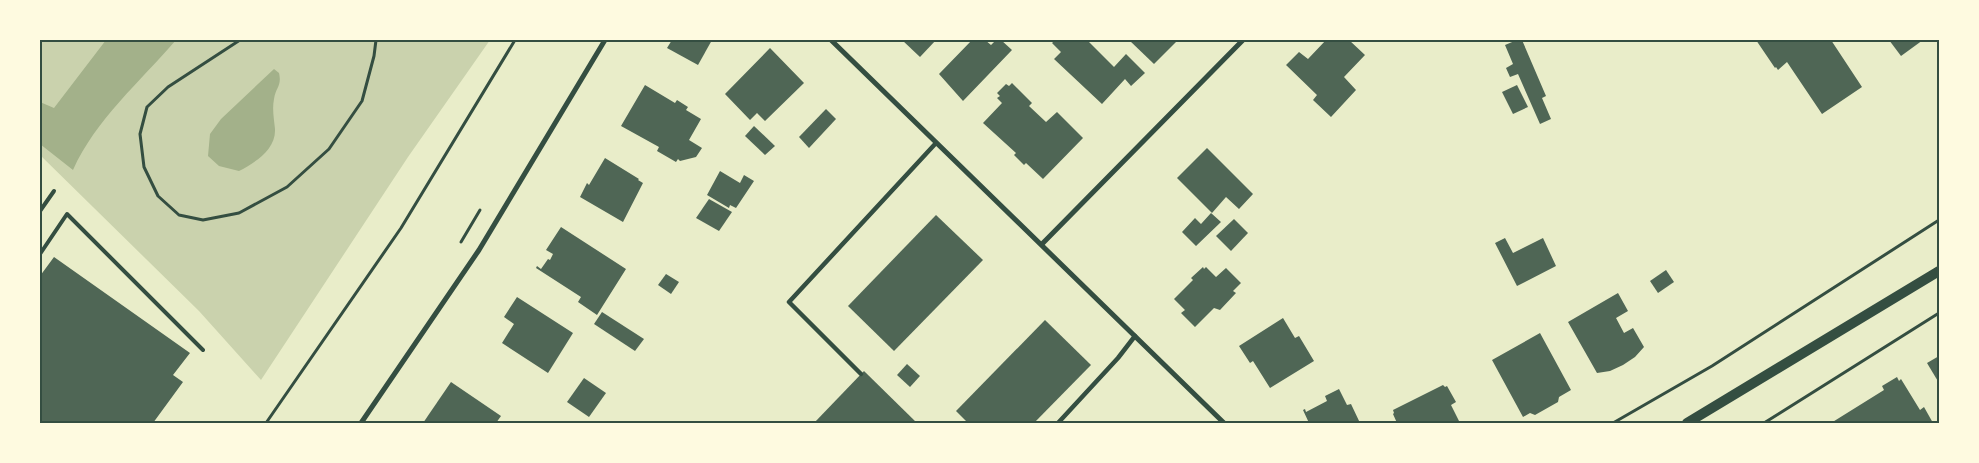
<svg xmlns="http://www.w3.org/2000/svg" width="1979" height="463" font-family="'IBM Plex Sans',sans-serif">
	<style>
		.green { fill: #cad2ad }
		.water { fill: #a3b18a }
		.building { fill: #4f6655 }
		.lines { fill: none; stroke-linecap: round; stroke-linejoin: round }
		.path { stroke: #344e41; stroke-width: 3 }
		.service { stroke: #344e41; stroke-width: 4 }
		.pedestrian { stroke: #344e41; stroke-width: 4.5 }
		.minor { stroke: #344e41; stroke-width: 5 }
		.secondary { stroke: #344e41; stroke-width: 10 }
		.neatline { fill: none; stroke: #344e41; stroke-width: 2 }
	</style>
	<rect width="100%" height="100%" fill="#e9edc9"/>
	<path class="green" d="M40,40H490L408,157L261,380L199,311L40,155Z"/>
	<g class="water">
		<path d="M106,40H176C140,82 96,119 73,170L40,144V102L54,108Z"/>
		<path d="M274,69L279,73C282,86 276,87 274,99C272,109 274,119 275,129C276,150 254,163 239,171L219,166L208,156L210,134L221,119Z"/>
	</g>
	<g class="building">
		<path d="M672,40H712L698,65L667,48Z"/>
		<path d="M902,40H936L920,57Z"/>
		<path d="M972,40H985L991,45L996,40H1001L1012,50L963,101L939,74Z"/>
		<path d="M1055,40H1087L1114,67L1126,54L1145,73L1131,86L1125,79L1102,104L1054,59L1061,52L1052,43Z"/>
		<path d="M1129,40H1178L1154,64Z"/>
		<path d="M1326,40H1349L1365,55L1344,77L1356,90L1331,117L1313,100L1317,95L1286,65L1299,52L1308,59Z"/>
		<path d="M1517,40H1522L1546,96L1542,98L1551,119L1540,124L1518,74L1510,77L1506,68L1513,64L1505,45Z"/>
		<path d="M1756,40H1831L1862,87L1822,114L1787,62L1778,70L1776,67L1775,68Z"/>
		<path d="M1889,40H1923L1901,56Z"/>
		<path d="M770,48L804,83L765,121L757,113L750,120L725,94Z"/>
		<path d="M1012,83L1032,103L1029,106L1046,122L1057,112L1083,138L1043,179L1026,163L1024,165L1014,155L1016,153L983,123L1002,103L997,98L1000,96L997,93L1006,84L1009,86Z"/>
		<path d="M645,85L675,103L677,100L688,107L686,110L701,119L689,140L702,148L696,157L680,161L678,159L676,162L657,151L659,147L621,126Z"/>
		<path d="M1517,85L1528,107L1513,114L1502,92Z"/>
		<path d="M826,109L836,119L809,148L799,137Z"/>
		<path d="M754,126L775,146L765,155L745,136Z"/>
		<path d="M1207,148L1253,194L1239,209L1226,197L1212,213L1177,178Z"/>
		<path d="M605,158L639,179L638,180L643,183L623,222L580,197L587,183L589,185Z"/>
		<path d="M720,171L740,183L744,175L754,181L736,208L730,205L729,208L707,195Z"/>
		<path d="M709,199L732,212L719,231L696,218Z"/>
		<path d="M1211,213L1221,222L1196,246L1182,232L1195,218L1201,224Z"/>
		<path d="M936,215L983,260L894,351L848,306Z"/>
		<path d="M1234,219L1248,233L1231,251L1216,236Z"/>
		<path d="M561,227L626,269L597,315L578,302L581,297L536,268L537,266L541,269L548,259L550,260L553,254L546,250Z"/>
		<path d="M1505,238L1513,253L1543,238L1556,266L1517,286L1495,243Z"/>
		<path d="M54,257L190,353L173,375L183,382L153,423H40V276Z"/>
		<path d="M1203,267L1204,269L1206,267L1216,277L1226,268L1241,283L1233,291L1236,293L1220,310L1214,308L1195,327L1181,313L1185,310L1174,299L1193,280L1191,278Z"/>
		<path d="M1666,270L1674,282L1658,293L1650,281Z"/>
		<path d="M666,274L679,282L671,294L658,285Z"/>
		<path d="M1618,293L1628,311L1616,318L1624,333L1633,328L1644,347L1635,357L1623,365L1610,371L1597,373L1568,322Z"/>
		<path d="M517,297L573,333L548,373L502,343L514,324L504,317Z"/>
		<path d="M602,312L644,339L635,351L594,324Z"/>
		<path d="M1283,318L1295,338L1299,336L1314,361L1270,388L1253,361L1250,363L1239,346Z"/>
		<path d="M1045,320L1091,365L1034,423H968L956,411Z"/>
		<path d="M1540,333L1571,390L1559,397L1558,402L1535,415L1530,413L1523,417L1492,360Z"/>
		<path d="M1939,356V383L1927,363Z"/>
		<path d="M907,364L920,376L910,387L897,375Z"/>
		<path d="M864,371L917,423H814Z"/>
		<path d="M1897,377L1899,381L1901,379L1920,410L1924,407L1933,423H1831L1884,390L1882,386Z"/>
		<path d="M584,378L606,393L589,417L567,402Z"/>
		<path d="M451,382L501,416L496,423H423Z"/>
		<path d="M1443,385L1445,387L1447,386L1456,402L1451,405L1460,423H1397L1393,414L1394,413L1393,410Z"/>
		<path d="M1339,389L1347,405L1351,404L1360,423H1309L1303,410L1305,409L1306,412L1327,401L1325,396Z"/>
	</g>
	<g class="lines">
		<g class="path">
			<path d="M240,40L168,87L147,107L140,134L144,167L158,196L179,215L203,220L239,213L287,187L329,149L362,101L374,56L376,40"/>
			<path d="M461,242L480,210"/>
			<path d="M266,423L401,228L515,40"/>
			<path d="M1613,423L1712,366L1939,220"/>
			<path d="M1764,423L1939,313"/>
		</g>
		<g class="service">
			<path d="M40,211L54,191"/>
			<path d="M40,254L67,214L203,350"/>
		</g>
		<g class="pedestrian">
			<path d="M861,374L789,302L936,143"/>
			<path d="M1058,423L1118,358L1135,336"/>
		</g>
		<g class="minor">
			<path d="M831,40L1224,423"/>
			<path d="M1042,244L1243,40"/>
			<path d="M361,423L479,250L605,40"/>
		</g>
		<path class="secondary" d="M1687,423L1939,271"/>
	</g>
	<rect width="1979" height="463" fill="none" stroke="#fefae0" stroke-width="82"/>
	<rect x="41" y="41" width="1897" height="381" class="neatline"/>
</svg>
